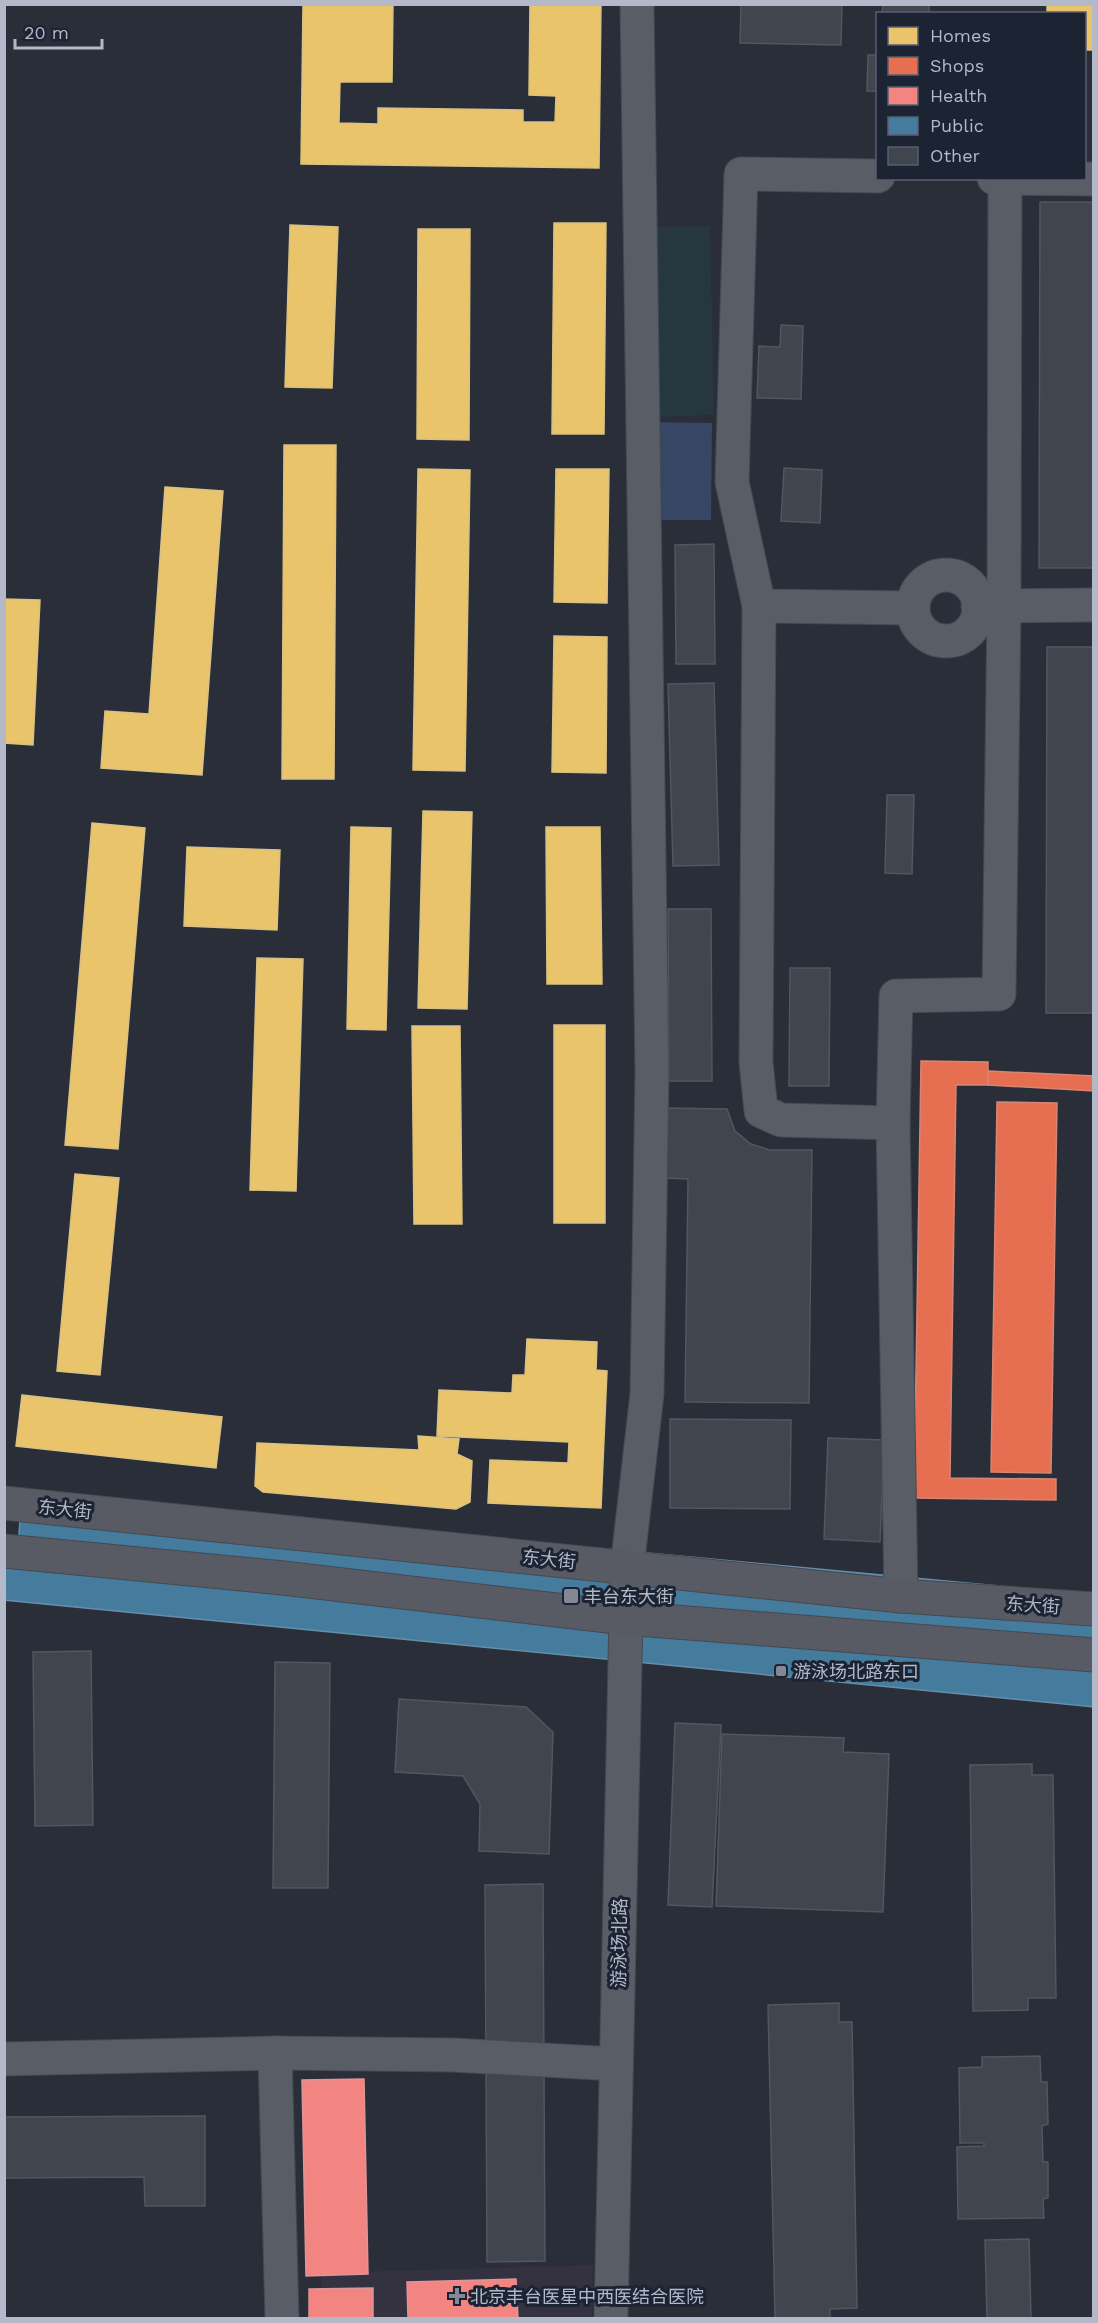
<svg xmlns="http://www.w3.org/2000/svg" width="1098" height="2323" font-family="'Work Sans','Noto Sans SC',sans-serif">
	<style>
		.medical { fill: #343241 }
		.green { fill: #26383e }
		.water { fill: #374664 }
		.homes { fill: #e9c46a; stroke: #d9c186; stroke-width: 1.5 }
		.shops { fill: #e76f51; stroke: #d78575; stroke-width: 1.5 }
		.health { fill: #f28482; stroke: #df9497; stroke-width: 1.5 }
		.public { fill: #457b9d; stroke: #668eaa; stroke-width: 1.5 }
		.building { fill: #41454e; stroke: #51565f; stroke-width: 1.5 }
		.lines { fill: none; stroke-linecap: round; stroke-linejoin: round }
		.street-casing { stroke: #454951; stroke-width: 35 }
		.secondary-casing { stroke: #454951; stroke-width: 35 }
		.street { stroke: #595d66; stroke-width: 33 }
		.secondary { stroke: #585b64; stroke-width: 33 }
		.poi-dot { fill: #838896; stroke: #1c2333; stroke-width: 2 }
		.labels { text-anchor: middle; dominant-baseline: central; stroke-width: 6; stroke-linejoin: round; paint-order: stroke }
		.street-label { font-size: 18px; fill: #b3b9c9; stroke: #1c2333 }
		.poi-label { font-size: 18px; fill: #b3b9c9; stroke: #1c2333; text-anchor: start }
	</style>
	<rect width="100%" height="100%" fill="#292e38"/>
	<path class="medical" d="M593,2265L592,2318H322L321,2273Z"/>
	<path class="green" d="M710,226L714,415L652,417L648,227Z"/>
	<path class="water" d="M651,422L712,423L711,520H650Z"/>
	<g class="homes">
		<path d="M303,4H393L392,82H340L339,123L378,124V108L523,110V122H555L556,96L529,95L530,4H601L599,168L301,164Z"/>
		<path d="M1047,4H1094V50H1084V14H1047Z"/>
		<path d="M554,223H606L604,434H552Z"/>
		<path d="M290,225L338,227L332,388L285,387Z"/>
		<path d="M418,229H470L469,440L417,439Z"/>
		<path d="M284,445H336L334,779H282Z"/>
		<path d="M418,469L470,470L465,771L413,770Z"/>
		<path d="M556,469H609L607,603L554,602Z"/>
		<path d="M165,487L223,491L202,775L101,768L105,711L149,714Z"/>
		<path d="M4,599L40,600L33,745L4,743Z"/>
		<path d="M554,636L607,637L606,773L552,772Z"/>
		<path d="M423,811L472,812L467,1009L418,1008Z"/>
		<path d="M92,823L145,828L118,1149L65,1145Z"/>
		<path d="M351,827L391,828L386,1030L347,1029Z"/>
		<path d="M546,827H600L602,984H547Z"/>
		<path d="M187,847L280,850L277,930L184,926Z"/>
		<path d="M257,958L303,959L296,1191L250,1190Z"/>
		<rect x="554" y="1025" width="51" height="198"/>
		<path d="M412,1026H460L462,1224H414Z"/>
		<path d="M75,1174L119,1178L100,1375L57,1371Z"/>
		<path d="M527,1339L597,1342L596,1370L607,1371L601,1508L488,1503L490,1460L568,1463L569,1442L437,1436L439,1390L512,1393L513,1375H525Z"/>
		<path d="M22,1395L222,1417L216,1468L16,1446Z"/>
		<path d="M418,1436L459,1439L457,1454L472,1461L470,1502L456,1509L263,1492L255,1486L257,1443L419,1450Z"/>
	</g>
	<g class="shops">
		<path d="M921,1061L988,1062V1085H956L950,1478L1056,1479V1500L914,1498Z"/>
		<path d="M988,1071L1094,1076V1091L988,1085Z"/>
		<path d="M997,1102L1057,1103L1051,1473L991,1472Z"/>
	</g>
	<g class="health">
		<path d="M364,2079L368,2274L306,2276L302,2080Z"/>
		<path d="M516,2279L518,2318H408L407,2282Z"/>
		<path d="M373,2288V2318H309V2289Z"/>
	</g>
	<path class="public" d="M22,1494L1094,1595V1707L4,1600V1546L18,1547Z"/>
	<g class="building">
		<path d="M741,4H842L841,45L740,43Z"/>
		<path d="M883,4H929V14H882Z"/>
		<path d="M868,55H878V91H867Z"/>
		<path d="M1040,202H1094V568H1039Z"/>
		<path d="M781,325L803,326L801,399L757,398L759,346L780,347Z"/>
		<path d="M784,468L822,470L820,523L781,521Z"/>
		<path d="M714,544L715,664H676L675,545Z"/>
		<path d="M1047,647H1094V1013H1046Z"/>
		<path d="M714,683L719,865L673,866L668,684Z"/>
		<path d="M887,795H914L912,874L885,873Z"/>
		<path d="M668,909H711L712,1081H669Z"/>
		<path d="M790,968H830L829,1086H789Z"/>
		<path d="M666,1108L727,1109L735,1131L751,1144L770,1150H812L809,1403L685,1402L688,1179L665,1178Z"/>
		<path d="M670,1419L791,1420L790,1509L670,1508Z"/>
		<path d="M828,1438L884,1440L880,1542L824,1539Z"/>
		<path d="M91,1651L93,1825L35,1826L33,1652Z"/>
		<path d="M275,1662L330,1663L328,1888H273Z"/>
		<path d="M399,1699L526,1707L553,1732L549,1854L479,1851L480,1804L463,1776L395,1772Z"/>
		<path d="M675,1723L721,1725L712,1907L668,1905Z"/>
		<path d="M722,1734L844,1738L843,1752L889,1754L883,1912L716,1906Z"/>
		<path d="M1032,1764V1775H1053L1056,1998H1028V2010L973,2011L970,1765Z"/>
		<path d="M543,1884L545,2261L487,2262L485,1885Z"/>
		<path d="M839,2003V2022H852L857,2308L830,2309V2318H775L768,2005Z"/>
		<path d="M1040,2056L1041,2082H1047L1048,2124L1042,2126L1043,2162H1048V2198L1043,2199L1044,2218L958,2219L957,2147L984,2146V2143H960L959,2068L982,2067V2057Z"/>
		<path d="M205,2116V2206H145L144,2177L4,2178V2117Z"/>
		<path d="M1029,2239L1031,2318H987L985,2240Z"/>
	</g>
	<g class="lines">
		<g class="street-casing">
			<g id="street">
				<path d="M878,176L741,174L732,482L759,606L756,1062L761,1111L781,1120L893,1123L901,1596"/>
				<path d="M994,178L1094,179"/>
				<circle cx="946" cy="608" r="33"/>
				<path d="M759,606L913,608"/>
				<path d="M978,606H1004L1005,179"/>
				<path d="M893,1123L896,996L999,994L1004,606L1094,605"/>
				<path d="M275,2053L453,2055L616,2064"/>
				<path d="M4,2059L275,2053L282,2318"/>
				<path d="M611,2318L627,1568L647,1394L652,1072L637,4"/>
			</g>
		</g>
		<g class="secondary-casing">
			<g id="secondary">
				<path d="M4,1503L901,1596L1094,1609"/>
				<path d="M4,1551L283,1578L625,1618L1094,1655"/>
			</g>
		</g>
		<use href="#street" class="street"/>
		<use href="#secondary" class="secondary"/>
	</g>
	<g class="poi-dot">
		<rect x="563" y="1588" width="16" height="16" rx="3"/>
		<rect x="775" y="1665" width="12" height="12" rx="3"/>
		<path d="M454 2287h6v6h6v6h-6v6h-6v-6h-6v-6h6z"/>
	</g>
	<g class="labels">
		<g class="street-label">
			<text transform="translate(65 1509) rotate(6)">东大街</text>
			<text transform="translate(549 1559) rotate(6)">东大街</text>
			<text transform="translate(1033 1605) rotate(4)">东大街</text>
			<text transform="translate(619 1943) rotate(-89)">游泳场北路</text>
		</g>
		<g class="poi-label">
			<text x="584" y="1596">丰台东大街</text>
			<text x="793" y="1671">游泳场北路东口</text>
			<text x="470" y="2296">北京丰台医星中西医结合医院</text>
		</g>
	</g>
	<rect width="1098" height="2323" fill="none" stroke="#b3b9c9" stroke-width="12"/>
	<rect x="876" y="12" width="210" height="168" fill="#1c2333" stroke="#585f6f" stroke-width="1.5"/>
	<rect x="888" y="27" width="30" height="18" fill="#e9c46a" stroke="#585f6f" stroke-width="1.5"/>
	<text x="930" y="42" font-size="18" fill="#b3b9c9">Homes</text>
	<rect x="888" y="57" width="30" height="18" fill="#e76f51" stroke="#585f6f" stroke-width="1.5"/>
	<text x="930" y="72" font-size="18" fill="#b3b9c9">Shops</text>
	<rect x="888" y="87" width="30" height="18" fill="#f28482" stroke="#585f6f" stroke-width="1.5"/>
	<text x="930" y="102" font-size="18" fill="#b3b9c9">Health</text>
	<rect x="888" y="117" width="30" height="18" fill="#457b9d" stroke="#585f6f" stroke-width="1.5"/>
	<text x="930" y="132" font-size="18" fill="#b3b9c9">Public</text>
	<rect x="888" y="147" width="30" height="18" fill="#41454e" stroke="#585f6f" stroke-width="1.5"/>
	<text x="930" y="162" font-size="18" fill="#b3b9c9">Other</text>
	<path d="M15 39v9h87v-9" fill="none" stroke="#b3b9c9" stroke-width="3"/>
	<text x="24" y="39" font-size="18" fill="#b3b9c9" stroke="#1c2333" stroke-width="4.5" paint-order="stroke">20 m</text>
</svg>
